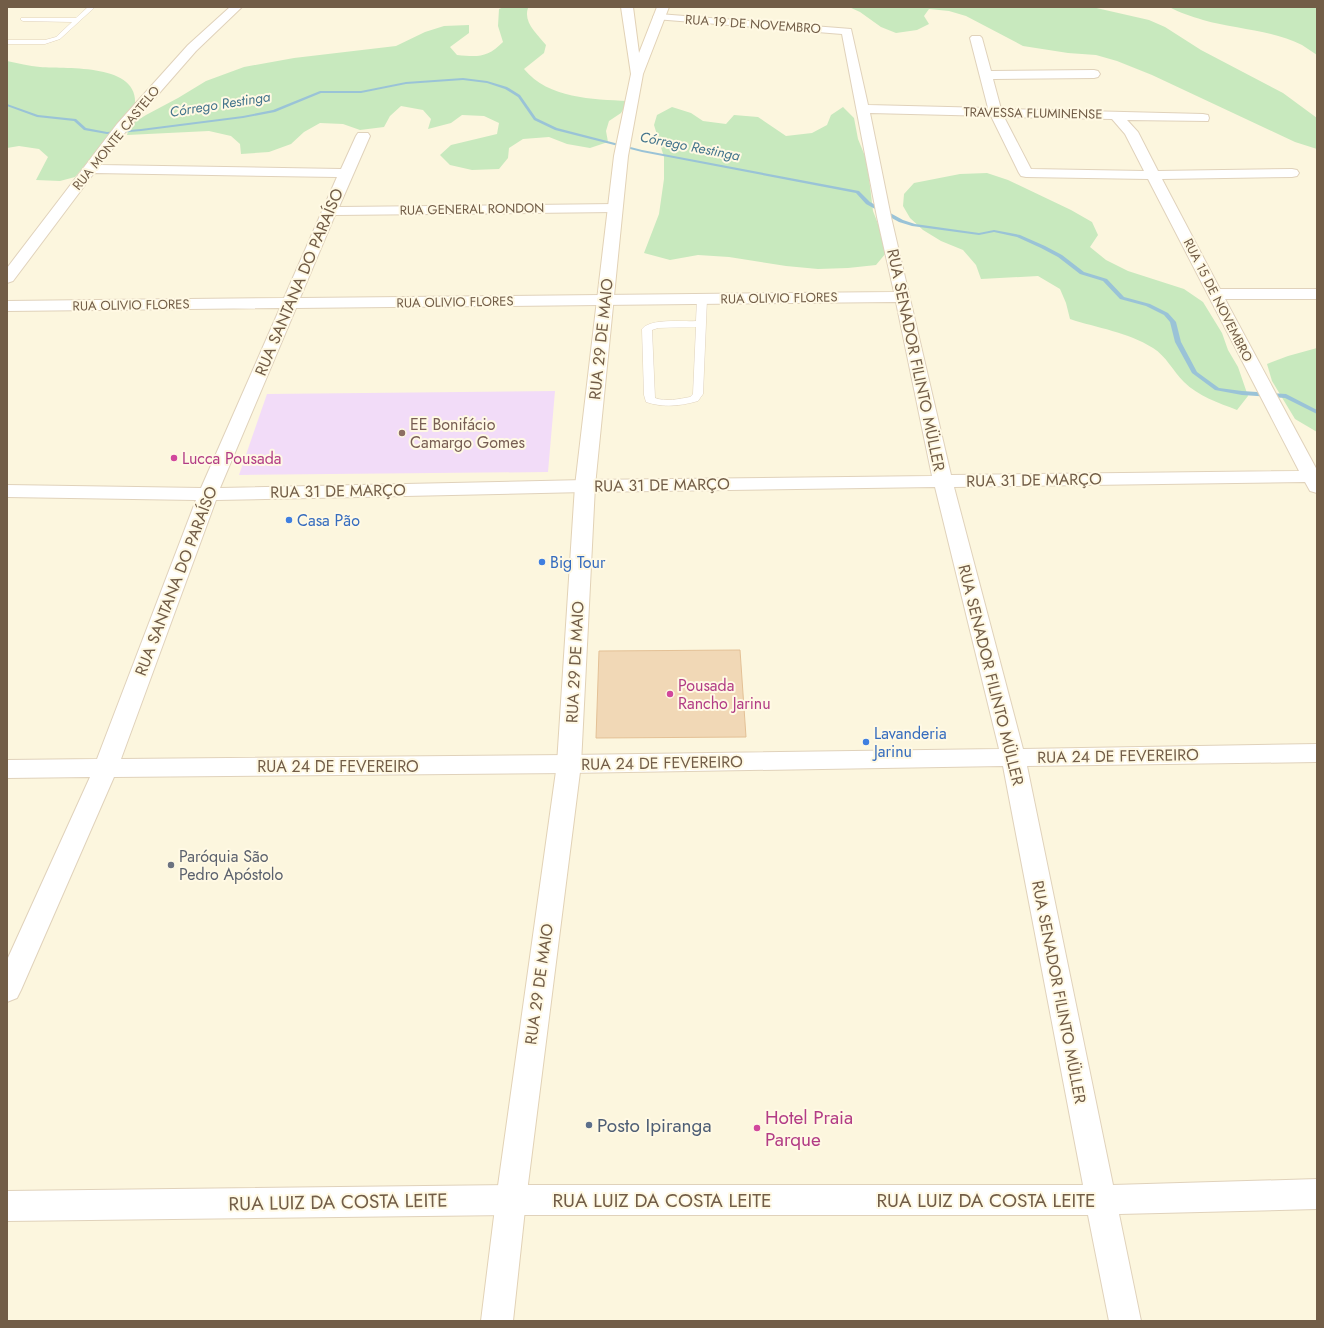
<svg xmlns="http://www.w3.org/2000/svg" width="1324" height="1328" font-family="Jost,sans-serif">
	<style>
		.education { fill: #f2dcf8 }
		.green { fill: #c8e9be }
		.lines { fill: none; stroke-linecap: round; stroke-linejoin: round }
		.stream { fill: #9ac3d7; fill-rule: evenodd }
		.building { fill: #f1d8b6; stroke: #e4c196 }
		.lane-casing { stroke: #e0d2bb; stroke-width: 1 }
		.street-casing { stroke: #e0d2bb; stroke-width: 2 }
		.secondary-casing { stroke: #e2d2b6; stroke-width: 2 }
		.lane { fill: #fff; fill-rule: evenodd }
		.street { fill: #fff; fill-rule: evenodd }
		.secondary { fill: #fff; fill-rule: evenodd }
		.education-dot { fill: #8d6e63; stroke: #fff9e4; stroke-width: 1.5 }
		.hotel-dot { fill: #d1479c; stroke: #fff9e4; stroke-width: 1.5 }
		.shop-dot { fill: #3f7fe0; stroke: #fff9e4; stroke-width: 1.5 }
		.worship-dot { fill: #6b7280; stroke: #fff9e4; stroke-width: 1.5 }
		.service-dot { fill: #5c6f8a; stroke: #fff9e4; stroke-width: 1.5 }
		.labels { text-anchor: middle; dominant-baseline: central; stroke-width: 4; stroke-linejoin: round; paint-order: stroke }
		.far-street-label { font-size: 13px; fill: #725d47; stroke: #fff9e4 }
		.far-water-label { font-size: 14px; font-style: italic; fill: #43748c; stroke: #fff9e4 }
		.street-label { font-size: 16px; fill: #725d47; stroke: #fff9e4 }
		.education-label { font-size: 16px; fill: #785e54; stroke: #fff9e4; text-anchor: start }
		.hotel-label { font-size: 16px; fill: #b23c85; stroke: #fff9e4; text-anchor: start }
		.shop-label { font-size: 16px; fill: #366cbe; stroke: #fff9e4; text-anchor: start }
		.worship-label { font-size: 16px; fill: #5b616d; stroke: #fff9e4; text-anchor: start }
		.near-hotel-label { font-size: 19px; fill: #b23c85; stroke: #fff9e4; text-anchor: start }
		.near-service-label { font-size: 19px; fill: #4e5e75; stroke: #fff9e4; text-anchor: start }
		.near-street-label { font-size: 19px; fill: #725d47; stroke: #fff9e4 }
	</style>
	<rect width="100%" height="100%" fill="#fcf6de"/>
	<path class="education" d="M555,391L548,472L239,475L267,394Z"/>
	<g class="green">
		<path d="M504,7L528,8C523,22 537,34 546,45L544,53L524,69C549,99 592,99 628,101L621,113L609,121L606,131L608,142L590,148L567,144L549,137L523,139L509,148L508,158L499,169L472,170L450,165L440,155L451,145L497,134L499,123L484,116L462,115L451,123L428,129L431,119L423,110L401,106L390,116L384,127L360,130L343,124L320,123L304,132L291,144L269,152L241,154L240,144L231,136L209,131L127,135L130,125L146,115L178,98L206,81L244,67L294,58L396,46L425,32L444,26L469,25V33L450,47L457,55C478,57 487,58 503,42L498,26L499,9Z"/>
		<path d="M849,7H1092L1149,20L1165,27L1201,50L1283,93L1317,118V149L1295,142L1152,75L1117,61L1096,55L1068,53L1023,46L966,16L949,11L929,9L924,16L929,24L917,30L896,33L881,27L860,12Z"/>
		<path d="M1169,7H1317V55C1312,52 1307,48 1302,45C1272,30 1235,29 1203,20C1191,16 1180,13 1169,7Z"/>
		<path d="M7,61C18,63 29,66 40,67C68,69 140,63 135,106L75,177L60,181L36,180L48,157L39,149L19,146L7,148Z"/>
		<path d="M672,107L691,113L703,121L726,124L734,115L758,117L786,136L812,133L827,125L831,115L843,107L854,118L858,139L867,161L873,211L883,237L886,253L876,265L848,268L818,269L786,266L729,257L698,255L670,260L644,253L659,214L664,179V157L654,125L657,115Z"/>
		<path d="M987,173L1008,180L1071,210L1092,222L1098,235L1090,247L1106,260L1128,271L1184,289L1203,302L1222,333L1228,350L1238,367L1248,396L1237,410C1219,403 1198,396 1184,382C1173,371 1166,356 1153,348C1128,332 1097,328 1070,319L1066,303L1060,289L1038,276L981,279L976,265L963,250L941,241L923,230L910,218L903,206L904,194L914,183L960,174Z"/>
		<path d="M1317,348V432L1295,419L1272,381L1267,364L1288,356Z"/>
	</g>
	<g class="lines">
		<path class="stream" d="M463,78L487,81L507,87L520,95L536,118L557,128L642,150L859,191L870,202L903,220L915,224L979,233L994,230L1020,235L1045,246L1062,255L1084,272L1107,279L1124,297L1150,304L1168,313L1176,322L1181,342L1197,372L1219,388L1242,391L1286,394L1317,410V414L1285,398L1242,395L1215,390L1192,373L1175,342L1170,322L1164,315L1146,306L1120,299L1103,281L1080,274L1058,257L1041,248L1017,237L994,232L979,235L912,226L899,222L866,204L856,193L642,152L555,130L534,120L518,97L505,89L487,83L463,80L406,84L361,93H321L275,112L243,118L141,131L107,134L84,130L74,121L37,117L7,106V104L38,115L76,119L86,128L107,132L141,129L243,116L273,110L320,91H361L406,82Z"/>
	</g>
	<path class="building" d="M740,650L746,737L596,738L599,651Z"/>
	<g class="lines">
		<g class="lane-casing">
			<g id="lane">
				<path d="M88,7H95L60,39L45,44H7V40H45L56,37L72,22L23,21L21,20V18H76Z"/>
				<path d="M702,296L707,299L703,394L698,401C680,406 664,408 646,402L644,395L642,329C651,318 682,322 696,321L697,299ZM696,327L693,394L690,397C679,399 666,402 655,398L652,330L658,328Z"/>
			</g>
		</g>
		<g class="street-casing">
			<path id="street" d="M230,7H242L196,51L127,130L100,165L341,169L356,136L358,133H368L370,136L339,207L615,204L620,205L622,208L620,211L615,212L335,215L300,298L894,292L877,217L842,34L655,19L653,17L655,15L659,14L851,29L868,105L988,108L970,38L972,36H980L982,38L991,71L1094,70L1098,71L1100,74L1098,77L1094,78L993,79L1001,109L1203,114L1208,115L1209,118L1208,121L1127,120L1138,132L1158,171L1292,169L1297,170L1299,173L1297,176L1292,177L1162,179L1220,289H1317V299H1225L1317,470V493L1310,491L1305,482L954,487L1023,749L1317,744V762L1027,766L1113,1185L1317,1179V1209L1119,1214L1141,1321H1109L1088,1215H511L7,1221V1191L511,1185H1083L1003,766L569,773L114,777L21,990L17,998L7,1002V960L90,777L7,778V760L97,759L196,500L7,497V485L201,488L280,308L7,311V301L284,298L337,177L94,173L13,281L7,283V268L117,124L188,45ZM870,113L991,116L1019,173L1021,176L1026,177L1148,179L1299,471L951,475L891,217ZM1004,117L1112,119L1125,134L1144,171L1031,169ZM896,302L932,476L585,480L220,488L296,308ZM935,487L999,749L569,755L121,759L216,500L585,492Z"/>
		</g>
		<g class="secondary-casing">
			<path id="secondary" d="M621,7H633L639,53L657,7H669L643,74L628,156L595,486L581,764L526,1200L513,1321H481L496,1200L557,764L575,486L614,156L631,74Z"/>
		</g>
		<use href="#lane" class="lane"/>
		<use href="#street" class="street"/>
		<use href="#secondary" class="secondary"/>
	</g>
	<circle class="education-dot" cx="402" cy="433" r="4"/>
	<g class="hotel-dot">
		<circle cx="174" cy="458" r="4"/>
		<circle cx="670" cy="694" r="4"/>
		<circle cx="757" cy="1128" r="4"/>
	</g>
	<g class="shop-dot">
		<circle cx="289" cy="520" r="4"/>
		<circle cx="542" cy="562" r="4"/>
		<circle cx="866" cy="742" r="4"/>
	</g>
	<circle class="worship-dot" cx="171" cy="865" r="4"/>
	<circle class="service-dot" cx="589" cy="1125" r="4"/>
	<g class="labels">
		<g class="far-street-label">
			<text transform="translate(753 24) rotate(4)">RUA 19 DE NOVEMBRO</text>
			<text transform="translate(1033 113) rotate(1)">TRAVESSA FLUMINENSE</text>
			<text transform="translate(116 138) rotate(-51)">RUA MONTE CASTELO</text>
			<text transform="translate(472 209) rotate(-1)">RUA GENERAL RONDON</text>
			<text transform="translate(779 298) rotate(-1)">RUA OLIVIO FLORES</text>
			<text transform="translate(1218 300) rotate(63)">RUA 15 DE NOVEMBRO</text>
			<text transform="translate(455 302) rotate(-1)">RUA OLIVIO FLORES</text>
			<text transform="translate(131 305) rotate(-1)">RUA OLIVIO FLORES</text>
		</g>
		<g class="far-water-label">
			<text transform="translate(220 104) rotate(-9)">Córrego Restinga</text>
			<text transform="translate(690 146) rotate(11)">Córrego Restinga</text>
		</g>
		<g class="street-label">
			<text transform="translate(299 282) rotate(-67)">RUA SANTANA DO PARAÍSO</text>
			<text transform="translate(601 339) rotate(-84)">RUA 29 DE MAIO</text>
			<text transform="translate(916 360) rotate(78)">RUA SENADOR FILINTO MÜLLER</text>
			<text transform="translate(1034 480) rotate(-1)">RUA 31 DE MARÇO</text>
			<text transform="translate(662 485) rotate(-1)">RUA 31 DE MARÇO</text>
			<text transform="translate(338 491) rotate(-1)">RUA 31 DE MARÇO</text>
			<text transform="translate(176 581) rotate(-69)">RUA SANTANA DO PARAÍSO</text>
			<text transform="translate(575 662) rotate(-87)">RUA 29 DE MAIO</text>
			<text transform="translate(991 675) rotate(76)">RUA SENADOR FILINTO MÜLLER</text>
			<text transform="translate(1118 756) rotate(-1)">RUA 24 DE FEVEREIRO</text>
			<text transform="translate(662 763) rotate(-1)">RUA 24 DE FEVEREIRO</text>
			<text x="338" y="766">RUA 24 DE FEVEREIRO</text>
			<text transform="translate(539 984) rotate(-82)">RUA 29 DE MAIO</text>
			<text transform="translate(1059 992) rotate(79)">RUA SENADOR FILINTO MÜLLER</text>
		</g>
		<g class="education-label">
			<text x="410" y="424">EE Bonifácio<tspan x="410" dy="18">Camargo Gomes</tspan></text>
		</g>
		<g class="hotel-label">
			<text x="182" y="458">Lucca Pousada</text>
			<text x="678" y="685">Pousada<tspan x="678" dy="18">Rancho Jarinu</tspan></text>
		</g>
		<g class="shop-label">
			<text x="297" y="520">Casa Pão</text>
			<text x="550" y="562">Big Tour</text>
			<text x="874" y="733">Lavanderia<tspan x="874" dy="18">Jarinu</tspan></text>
		</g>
		<g class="worship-label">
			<text x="179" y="856">Paróquia São<tspan x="179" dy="18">Pedro Apóstolo</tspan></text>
		</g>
		<g class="near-hotel-label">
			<text x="765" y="1117">Hotel Praia<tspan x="765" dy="22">Parque</tspan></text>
		</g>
		<g class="near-service-label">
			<text x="597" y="1125">Posto Ipiranga</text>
		</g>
		<g class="near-street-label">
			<text x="662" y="1200">RUA LUIZ DA COSTA LEITE</text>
			<text x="986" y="1200">RUA LUIZ DA COSTA LEITE</text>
			<text transform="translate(338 1202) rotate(-1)">RUA LUIZ DA COSTA LEITE</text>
		</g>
	</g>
	<rect width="1324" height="1328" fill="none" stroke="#725d47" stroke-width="16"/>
</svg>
